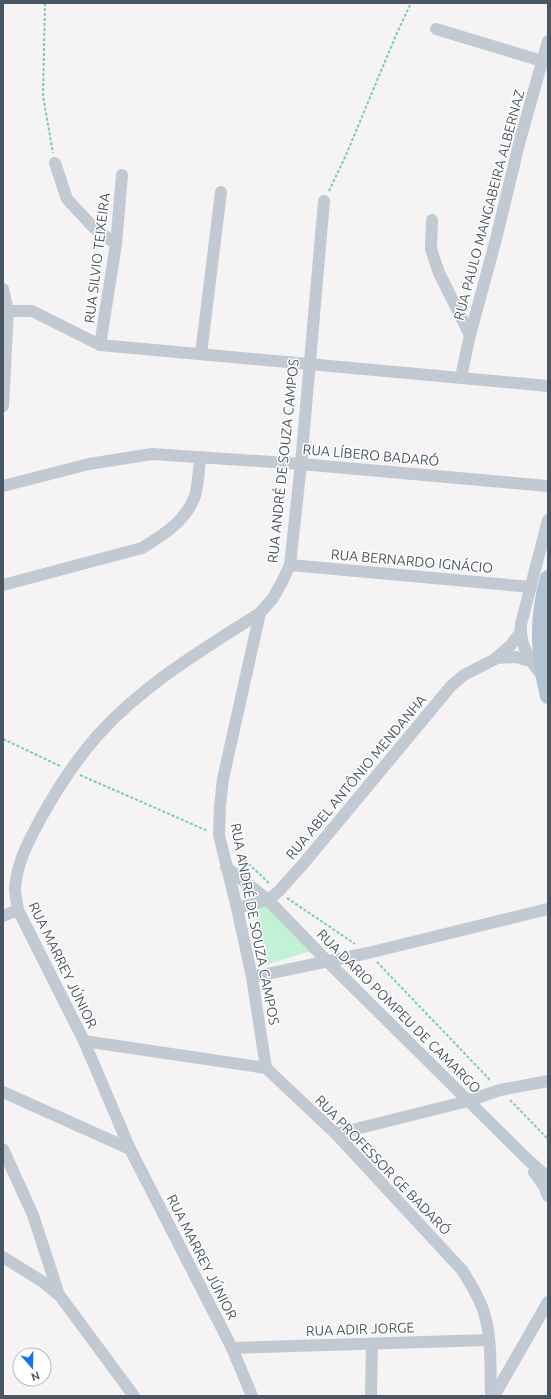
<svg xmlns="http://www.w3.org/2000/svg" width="551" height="1399" font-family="Ubuntu,sans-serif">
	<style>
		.green { fill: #c3f1d5 }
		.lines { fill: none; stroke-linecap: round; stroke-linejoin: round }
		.path { stroke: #7ad0a6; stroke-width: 2; stroke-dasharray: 3 2; stroke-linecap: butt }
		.minor { stroke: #c1cad2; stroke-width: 12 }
		.major { stroke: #b3c2d1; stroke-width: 16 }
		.labels { text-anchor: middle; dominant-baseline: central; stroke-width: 3; stroke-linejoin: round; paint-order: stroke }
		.street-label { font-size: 14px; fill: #4a5661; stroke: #fff }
	</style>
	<rect width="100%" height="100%" fill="#f5f3f3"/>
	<path class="green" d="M269,906L314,950L268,964L254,910Z"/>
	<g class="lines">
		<g class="path">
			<path d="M45,3L43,96L53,153"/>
			<path d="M329,191L346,155L396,35L411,3"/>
			<path d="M3,739L60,766"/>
			<path d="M80,775L208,831"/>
			<path d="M234,850L270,884"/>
			<path d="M287,898L355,944"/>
			<path d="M377,962L491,1081"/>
			<path d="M510,1100L548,1139"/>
		</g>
		<g class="minor">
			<path d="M436,29L542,61"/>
			<path d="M55,163L67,199L94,228L116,244"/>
			<path d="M432,220L431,249L439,273L470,335"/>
			<path d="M3,289L8,311L3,406"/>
			<path d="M3,313L8,311H32L100,345L548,386"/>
			<path d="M100,345L116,244L122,175"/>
			<path d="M201,354L221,192"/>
			<path d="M461,377L470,335L496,239L520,140L548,41"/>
			<path d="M3,486L89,464L152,454L301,464L548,486"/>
			<path d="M290,565L531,587"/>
			<path d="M3,585L142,548C163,535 186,521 195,496C198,485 199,470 200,458"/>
			<path d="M496,658L516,657L530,661"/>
			<path d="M544,678C531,662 519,646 521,624L548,520"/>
			<path d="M226,867L268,900L327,961L525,1157L548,1178"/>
			<path d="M237,908L268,900L278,892L304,863L451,686L464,675L495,659L511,645L520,633"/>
			<path d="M3,916L18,910"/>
			<path d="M252,977L368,953L548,909"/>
			<path d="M84,1041L266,1068L336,1134L462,1270C471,1284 481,1300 485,1316C492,1341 490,1370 491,1396"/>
			<path d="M266,1068L252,977L237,908L219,835L220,806L223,779L260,613L273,598L282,582L290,565L301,464L324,201"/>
			<path d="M3,1092L130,1149"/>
			<path d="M336,1134L468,1101L500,1090L548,1081"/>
			<path d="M3,1149L33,1215L59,1295"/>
			<path d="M534,1172L544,1186L548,1196"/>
			<path d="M3,1257L43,1282L60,1296L134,1396"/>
			<path d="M232,1348L488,1340"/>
			<path d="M252,1396L232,1348L130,1149L84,1041L18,910C17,903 15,895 15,888C17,862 29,840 41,818C57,789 76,760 98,735C143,685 203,649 260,613"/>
			<path d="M371,1396L372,1344"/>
			<path d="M494,1396L548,1302"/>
		</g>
		<path class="major" d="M548,578C537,616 538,657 548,696"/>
	</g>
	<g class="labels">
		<g class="street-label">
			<text transform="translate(489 205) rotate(-75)">RUA PAULO MANGABEIRA ALBERNAZ</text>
			<text transform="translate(97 258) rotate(-83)">RUA SILVIO TEIXEIRA</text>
			<text transform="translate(371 455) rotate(5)">RUA LÍBERO BADARÓ</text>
			<text transform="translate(283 461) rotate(-84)">RUA ANDRÉ DE SOUZA CAMPOS</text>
			<text transform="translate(412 561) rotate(5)">RUA BERNARDO IGNÁCIO</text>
			<text transform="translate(356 777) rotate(-50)">RUA ABEL ANTÔNIO MENDANHA</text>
			<text transform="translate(255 924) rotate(79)">RUA ANDRÉ DE SOUZA CAMPOS</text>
			<text transform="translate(63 965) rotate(64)">RUA MARREY JÚNIOR</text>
			<text transform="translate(399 1011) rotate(45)">RUA DARIO POMPEU DE CAMARGO</text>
			<text transform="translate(383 1165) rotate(46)">RUA PROFESSOR GE BADARÓ</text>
			<text transform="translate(202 1257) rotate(63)">RUA MARREY JÚNIOR</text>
			<text transform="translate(360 1329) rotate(-2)">RUA ADIR JORGE</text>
		</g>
	</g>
	<rect width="551" height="1399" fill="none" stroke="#4a5661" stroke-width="8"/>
	<g transform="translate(32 1367) rotate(160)"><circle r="19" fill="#ffffff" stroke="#b7bbc0"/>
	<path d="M0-3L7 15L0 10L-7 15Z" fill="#1a73e8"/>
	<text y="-6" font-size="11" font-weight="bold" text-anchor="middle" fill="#4a5661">N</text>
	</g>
</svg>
